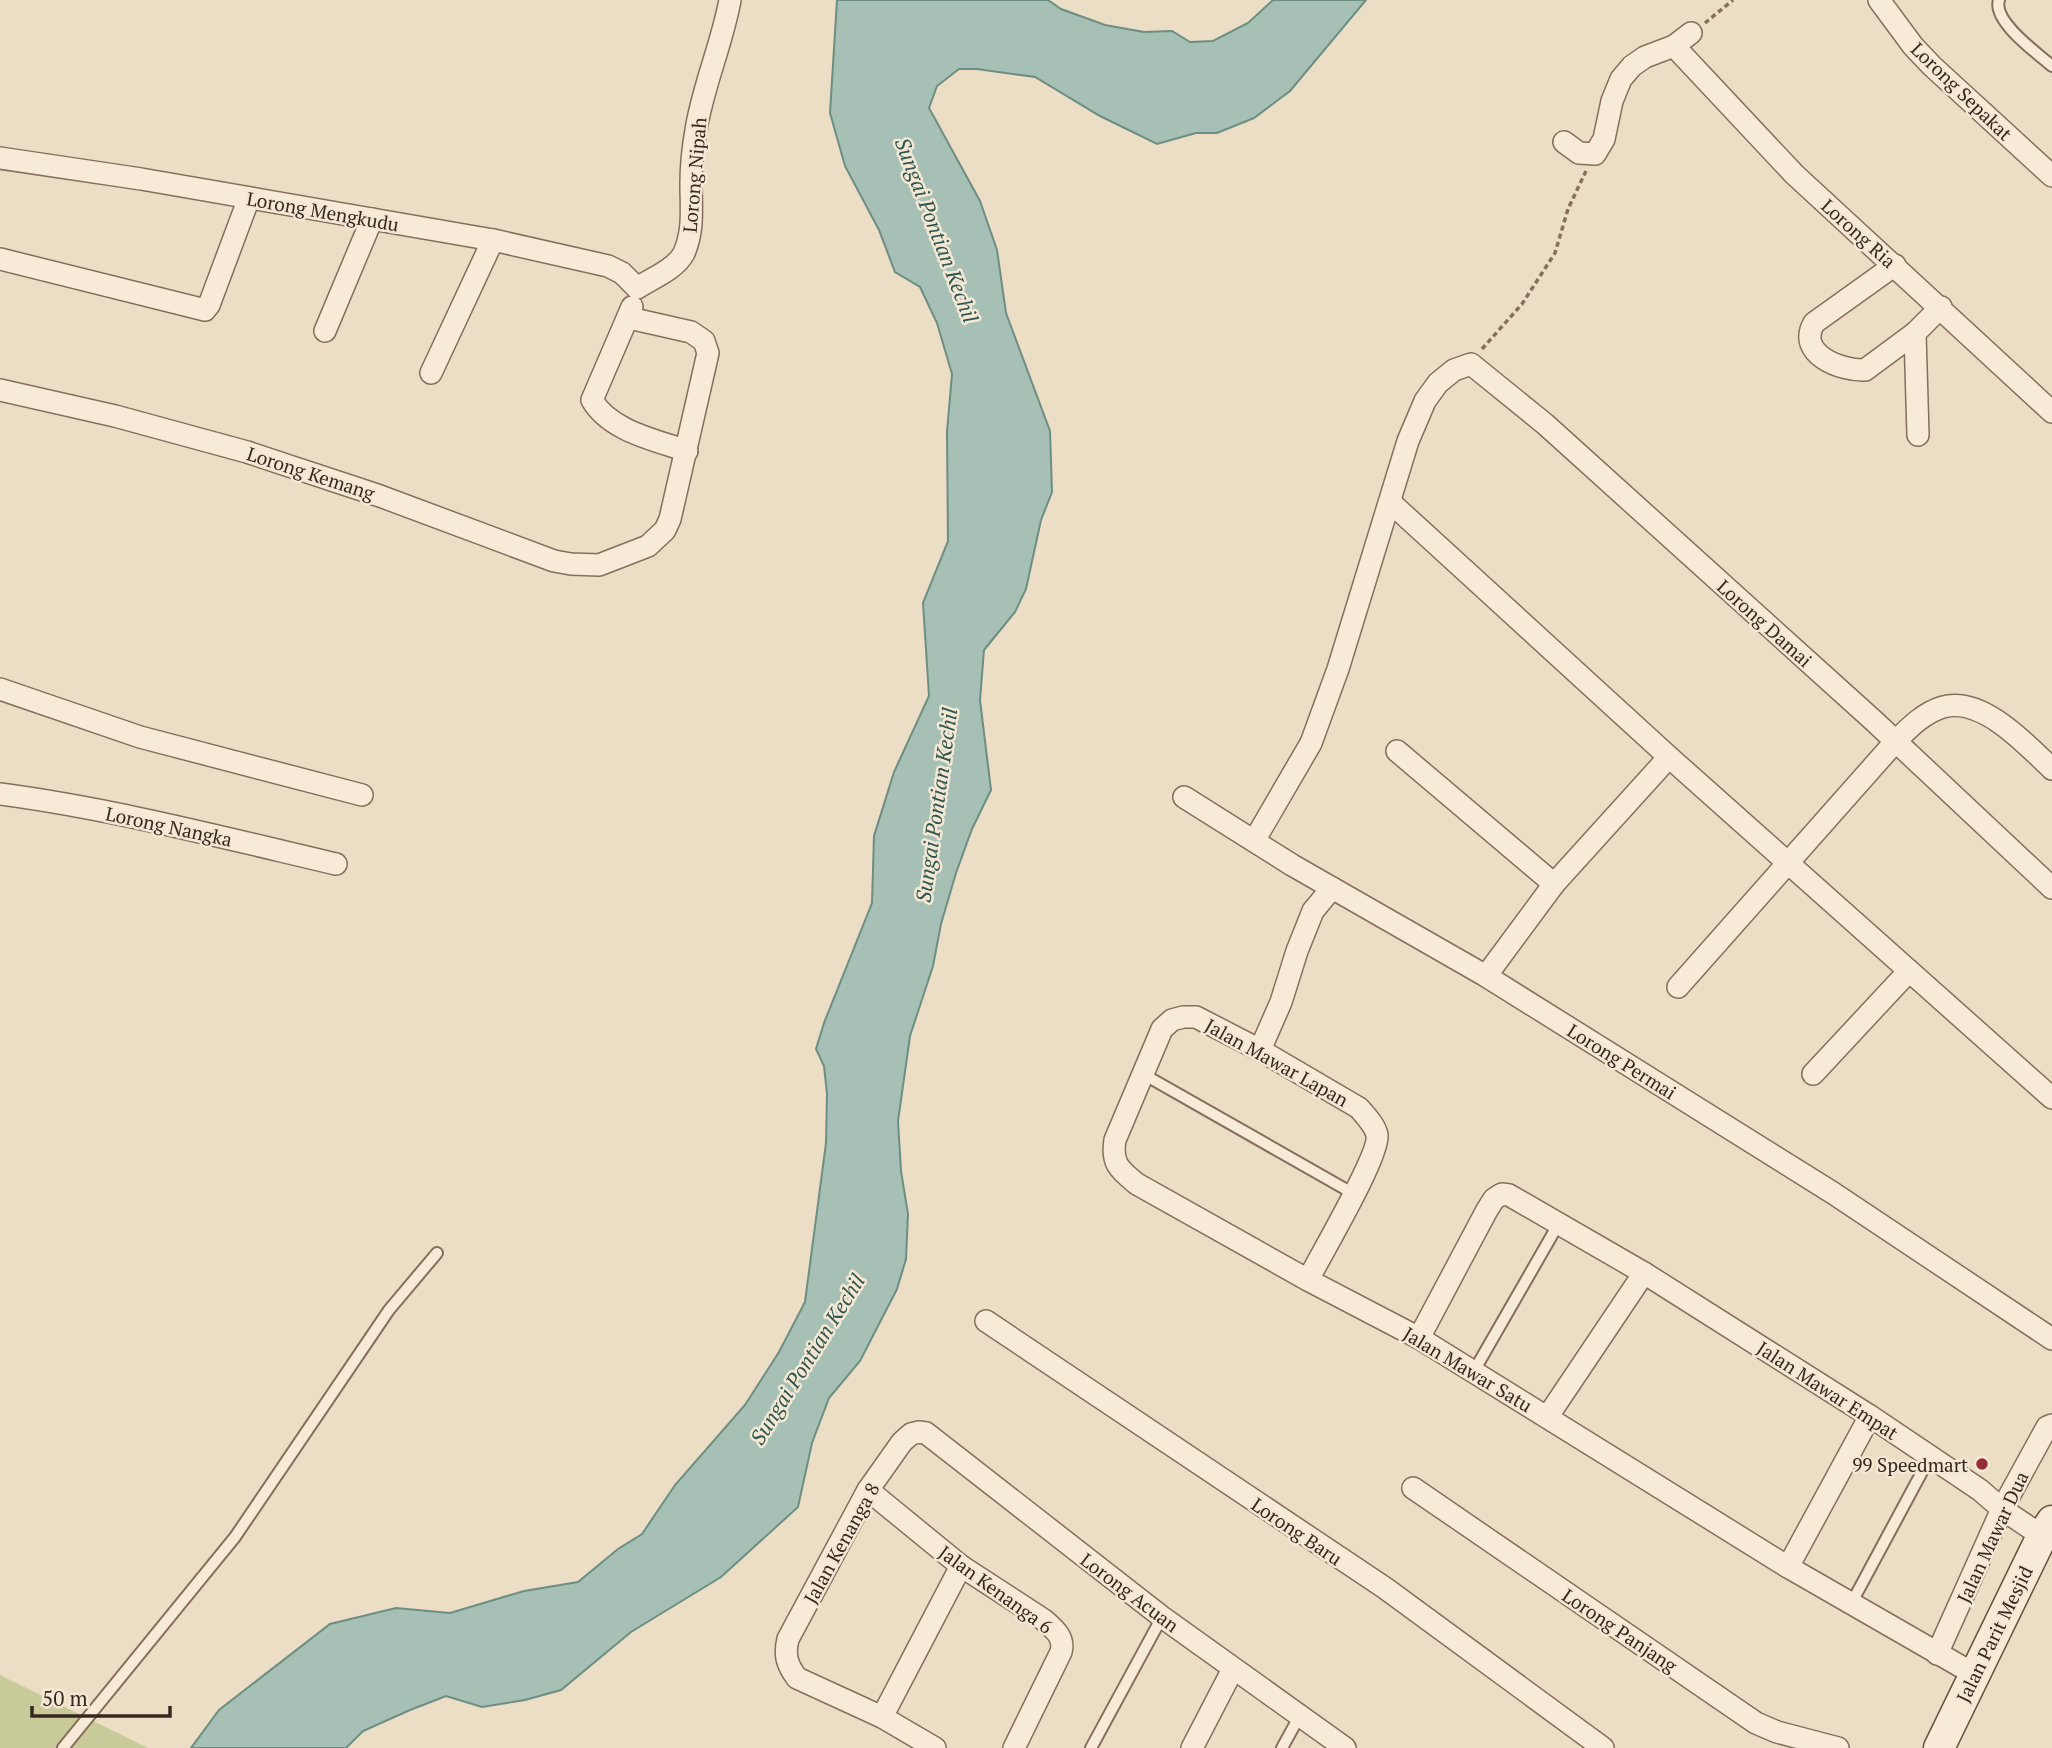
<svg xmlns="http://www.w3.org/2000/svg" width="2052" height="1748" font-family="'PT Serif',serif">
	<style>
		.green { fill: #c9ca99 }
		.water { fill: #a6c0b6; stroke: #6d8e83; stroke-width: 2 }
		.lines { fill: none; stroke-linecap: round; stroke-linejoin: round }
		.service-casing { stroke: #876e5c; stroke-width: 14 }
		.minor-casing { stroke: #876e5c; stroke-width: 24 }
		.secondary-casing { stroke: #68503f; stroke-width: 33 }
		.path { stroke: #876e5c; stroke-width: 3.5; stroke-dasharray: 5 3.5; stroke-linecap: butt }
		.service { stroke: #f7ebd8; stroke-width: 10 }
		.minor { stroke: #f7ebd8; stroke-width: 21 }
		.secondary { stroke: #f7ebd8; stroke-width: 30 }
		.poi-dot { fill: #932e38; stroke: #f4e8d4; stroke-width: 2.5 }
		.labels { text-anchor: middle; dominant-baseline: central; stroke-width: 5; stroke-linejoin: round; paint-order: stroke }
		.street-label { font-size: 19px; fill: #37281f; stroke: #f4e8d4 }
		.poi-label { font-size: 19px; fill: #37281f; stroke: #f4e8d4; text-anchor: end }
		.water-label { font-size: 21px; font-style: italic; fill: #2f5650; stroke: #f4e8d4 }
	</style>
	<rect width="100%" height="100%" fill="#ecddc5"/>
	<path class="green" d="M0,1675L148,1748H0Z"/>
	<path class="water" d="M837,0H1048L1061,9L1105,25L1144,32L1172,31L1190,42L1213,41L1248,23L1273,0H1366L1290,91L1254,118L1217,133H1196L1157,144L1100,116L1035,77L977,69H959L937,86L929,108L980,201L997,250L1006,313L1050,431L1052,492L1041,520L1026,589L1015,612L984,650L980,700L991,790L972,829L956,873L941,924L933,966L910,1036L898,1121L901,1171L908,1214L906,1259L897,1289L860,1361L829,1398L812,1443L798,1507L721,1577L631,1632L561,1690L525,1700L482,1707L446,1696L410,1710L363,1731L346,1748H191L219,1710L330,1624L396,1608L450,1613L524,1591L578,1582L618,1549L642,1534L675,1485L745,1405L779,1352L805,1302L826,1143L827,1094L824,1066L816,1049L824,1023L872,903L874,836L894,772L929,696L923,603L948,541L947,432L952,374L937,323L920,287L895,272L879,230L845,166L830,113Z"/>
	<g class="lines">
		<g class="service-casing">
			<g id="service">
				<path d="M1999,0C1992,21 2037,53 2052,66"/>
				<path d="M1143,1074L1354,1194"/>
				<path d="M1474,1371L1559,1223"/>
				<path d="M1851,1604L1930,1457"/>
				<path d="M63,1748L235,1537L389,1310L437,1253"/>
				<path d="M1091,1748L1162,1617"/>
				<path d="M1282,1748L1299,1717"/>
			</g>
		</g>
		<g class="minor-casing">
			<g id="minor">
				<path d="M1879,0L1913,46L1932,66L2052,176"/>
				<path d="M1674,46L1794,174L2052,412"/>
				<path d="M1564,142L1579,153L1595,154L1604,139L1612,101L1621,79L1632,66L1645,57L1674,46L1691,33"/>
				<path d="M0,158L141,179L493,240L608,266L622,273L637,288"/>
				<path d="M0,259L205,310L209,305L249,198"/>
				<path d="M1895,265L1814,323C1796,354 1841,371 1865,370L1915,333"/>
				<path d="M637,288C651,279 676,269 684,253C694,230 691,208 691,184C691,167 693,147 696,130C703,86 722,44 730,0"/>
				<path d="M632,307L592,400C610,431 655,440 687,451"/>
				<path d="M325,331L372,219"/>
				<path d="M431,373L493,240"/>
				<path d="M0,390L115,416L247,452L380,496L554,561L571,564L599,565L648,546L665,530L670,519L708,353L704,341L691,332L629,318"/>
				<path d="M1918,435L1915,333L1941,307"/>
				<path d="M1390,502L1669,757L2052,1098"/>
				<path d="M0,689L140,737L362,795"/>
				<path d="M1397,751L1554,884"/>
				<path d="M0,794C113,809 225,838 336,864"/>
				<path d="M1184,797L1292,865L1486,976L1833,1193L2052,1339"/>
				<path d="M1254,841L1311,743L1338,669L1408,441L1425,401L1438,383L1454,370L1471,364L1545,424L1874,721L2052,888"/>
				<path d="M1486,976L1554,884L1669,757"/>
				<path d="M1678,987L1895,742C1909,728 1923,713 1943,707C1982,696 2026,744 2052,769"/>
				<path d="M1260,1050L1281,1002L1297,951L1313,911L1332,888"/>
				<path d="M1813,1074L1909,971"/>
				<path d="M1308,1280C1320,1256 1380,1155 1377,1135C1375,1125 1365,1115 1359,1108L1260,1050L1196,1017H1183L1172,1020L1162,1029L1115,1140C1111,1164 1120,1170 1137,1184L1308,1280L1419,1338L1788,1567L1974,1674"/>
				<path d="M986,1321L1385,1588L1603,1748"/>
				<path d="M1419,1338L1487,1210L1494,1199L1502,1194L1509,1195L1644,1273L1870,1416L1980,1490L2002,1509L2042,1536"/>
				<path d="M1548,1416L1644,1273"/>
				<path d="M1413,1488L1756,1723L1777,1732L1838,1748"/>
				<path d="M868,1490L961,1566L1044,1620C1054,1629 1065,1637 1061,1652L1014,1748"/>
				<path d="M1788,1567L1870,1416"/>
				<path d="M1937,1654L2002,1509L2047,1427L2052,1425"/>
				<path d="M882,1717L961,1566"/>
				<path d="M935,1748L882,1717L797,1678C787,1665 784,1655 788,1639L868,1490L902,1442L911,1434L919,1432L926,1433L1162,1617L1345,1748"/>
				<path d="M1192,1748L1233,1669"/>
			</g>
		</g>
		<g class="secondary-casing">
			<path id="secondary" d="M1939,1748L2042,1536L2052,1521"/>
		</g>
		<g class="path">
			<path d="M1705,23L1733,0"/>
			<path d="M1482,349L1522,304L1555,253L1568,209L1586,171"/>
		</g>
		<use href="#service" class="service"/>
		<use href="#minor" class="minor"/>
		<use href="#secondary" class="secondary"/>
	</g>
	<circle class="poi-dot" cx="1982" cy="1464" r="7"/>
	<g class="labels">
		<g class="street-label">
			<text transform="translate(1962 91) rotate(44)">Lorong Sepakat</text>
			<text transform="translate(694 175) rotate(-85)">Lorong Nipah</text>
			<text transform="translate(323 211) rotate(10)">Lorong Mengkudu</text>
			<text transform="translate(1859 233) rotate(42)">Lorong Ria</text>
			<text transform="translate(311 473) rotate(18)">Lorong Kemang</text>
			<text transform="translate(1765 623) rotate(42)">Lorong Damai</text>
			<text transform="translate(169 826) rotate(12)">Lorong Nangka</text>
			<text transform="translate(1622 1061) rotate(32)">Lorong Permai</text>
			<text transform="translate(1277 1062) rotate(29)">Jalan Mawar Lapan</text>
			<text transform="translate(1468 1369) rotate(31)">Jalan Mawar Satu</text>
			<text transform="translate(1828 1390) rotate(33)">Jalan Mawar Empat</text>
			<text transform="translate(1297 1531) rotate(34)">Lorong Baru</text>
			<text transform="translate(1992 1537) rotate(-65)">Jalan Mawar Dua</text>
			<text transform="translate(841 1543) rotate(-61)">Jalan Kenanga 8</text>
			<text transform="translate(996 1589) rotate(36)">Jalan Kenanga 6</text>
			<text transform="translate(1130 1592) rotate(37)">Lorong Acuan</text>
			<text transform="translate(1620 1630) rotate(34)">Lorong Panjang</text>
			<text transform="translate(1994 1634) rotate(-64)">Jalan Parit Mesjid</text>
		</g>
		<g class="poi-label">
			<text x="1968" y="1464">99 Speedmart</text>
		</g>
		<g class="water-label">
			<text transform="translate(937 230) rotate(69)">Sungai Pontian Kechil</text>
			<text transform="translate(936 805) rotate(-82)">Sungai Pontian Kechil</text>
			<text transform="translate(807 1359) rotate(-58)">Sungai Pontian Kechil</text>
		</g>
	</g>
	<path d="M32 1706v10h138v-10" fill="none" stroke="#37281f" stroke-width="3.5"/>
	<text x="42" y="1706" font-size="21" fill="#37281f" stroke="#f4e8d4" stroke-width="5" paint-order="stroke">50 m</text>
</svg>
